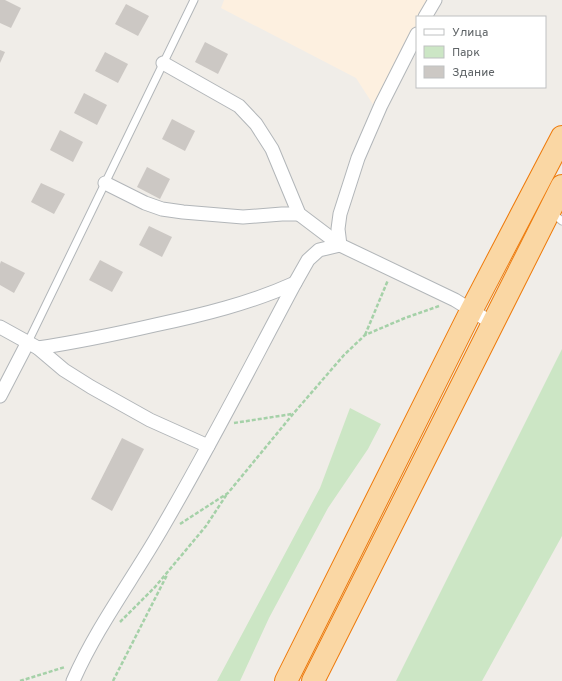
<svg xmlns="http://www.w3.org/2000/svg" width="562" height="681" font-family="Overpass,sans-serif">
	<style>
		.commercial { fill: #fdf0e0 }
		.green { fill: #cce6c5 }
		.building { fill: #ccc8c4 }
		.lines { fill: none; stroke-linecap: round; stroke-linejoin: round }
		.service-casing { stroke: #b2b6b9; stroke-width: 9 }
		.minor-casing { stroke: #b2b6b9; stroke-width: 15 }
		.trunk-casing { stroke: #ee7a0a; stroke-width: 24 }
		.path { stroke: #a5d1a8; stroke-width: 2.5; stroke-dasharray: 4 2; stroke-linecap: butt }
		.service { stroke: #fff; stroke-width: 7 }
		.minor { stroke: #fff; stroke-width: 13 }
		.trunk { stroke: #fad7a4; stroke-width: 22 }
	</style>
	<rect width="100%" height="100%" fill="#f0ede8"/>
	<path class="commercial" d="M224,0H433L424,17H417V31L376,109L356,78L221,8Z"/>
	<g class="green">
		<path d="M562,349V536L482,681H396Z"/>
		<path d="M350,408L381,424L368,449L328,508L269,618L240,681H217L320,488Z"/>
	</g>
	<g class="building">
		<path d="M0,0H5L21,8L11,28L0,23Z"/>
		<path d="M126,4L149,16L138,36L115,24Z"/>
		<path d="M205,42L228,54L218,74L195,62Z"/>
		<path d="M0,50L5,52L0,63Z"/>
		<path d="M105,52L128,64L118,83L95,71Z"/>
		<path d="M84,93L107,105L97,125L74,113Z"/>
		<path d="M172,119L195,131L185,151L162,139Z"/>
		<path d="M60,130L83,142L73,162L50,150Z"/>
		<path d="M147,167L170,179L160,199L137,187Z"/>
		<path d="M41,183L65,194L54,214L31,202Z"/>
		<path d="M149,226L172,237L162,257L139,245Z"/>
		<path d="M100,260L123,272L112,292L89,280Z"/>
		<path d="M1,261L25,273L14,293L0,285V264Z"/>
		<path d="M122,438L144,449L112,511L91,499Z"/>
	</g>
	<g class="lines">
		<g class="service-casing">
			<g id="service">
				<path d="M551,212L562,221"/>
				<path d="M28,342L194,0"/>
			</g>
		</g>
		<g class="minor-casing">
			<g id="minor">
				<path d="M425,17L435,0"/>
				<path d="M417,34L381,105L358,158L340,214L338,229L340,245L455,300L492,323"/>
				<path d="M163,63L239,106L256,124L272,149L299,214L340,245"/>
				<path d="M105,183L145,203L162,209L183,212L243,217L282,214H299"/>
				<path d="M0,327L38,348L64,370L91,387L150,420L208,446"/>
				<path d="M38,348C77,342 116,334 155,325C202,315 251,303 295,283"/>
				<path d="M0,396L28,342"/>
				<path d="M73,681C95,631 127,587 155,540C205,456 249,369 295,283L308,260L319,250L340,245"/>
			</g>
		</g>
		<g class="trunk-casing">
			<g id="trunk">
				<path d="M286,681L471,311L562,137"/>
				<path d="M313,681L562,186"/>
			</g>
		</g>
		<g class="path">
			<path d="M365,335L388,280"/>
			<path d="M234,423L292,414"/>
			<path d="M180,524L228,493L293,414L344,355L365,335L405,318L439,306"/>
			<path d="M120,622L155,587L206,526L227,494"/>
			<path d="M20,681L65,667"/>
			<path d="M113,681L167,575"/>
		</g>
		<use href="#service" class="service"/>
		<use href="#minor" class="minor"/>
		<use href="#trunk" class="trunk"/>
	</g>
	<rect x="416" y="16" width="130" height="72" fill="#ffffff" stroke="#bfc1c2"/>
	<rect x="424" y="29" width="20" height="6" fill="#ffffff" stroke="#bfc1c2"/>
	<text x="452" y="36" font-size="12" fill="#5f6467">Улица</text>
	<rect x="424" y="46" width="20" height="12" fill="#cce6c5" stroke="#bfc1c2"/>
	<text x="452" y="56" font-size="12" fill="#5f6467">Парк</text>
	<rect x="424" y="66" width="20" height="12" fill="#ccc8c4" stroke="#bfc1c2"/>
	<text x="452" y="76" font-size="12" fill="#5f6467">Здание</text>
</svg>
